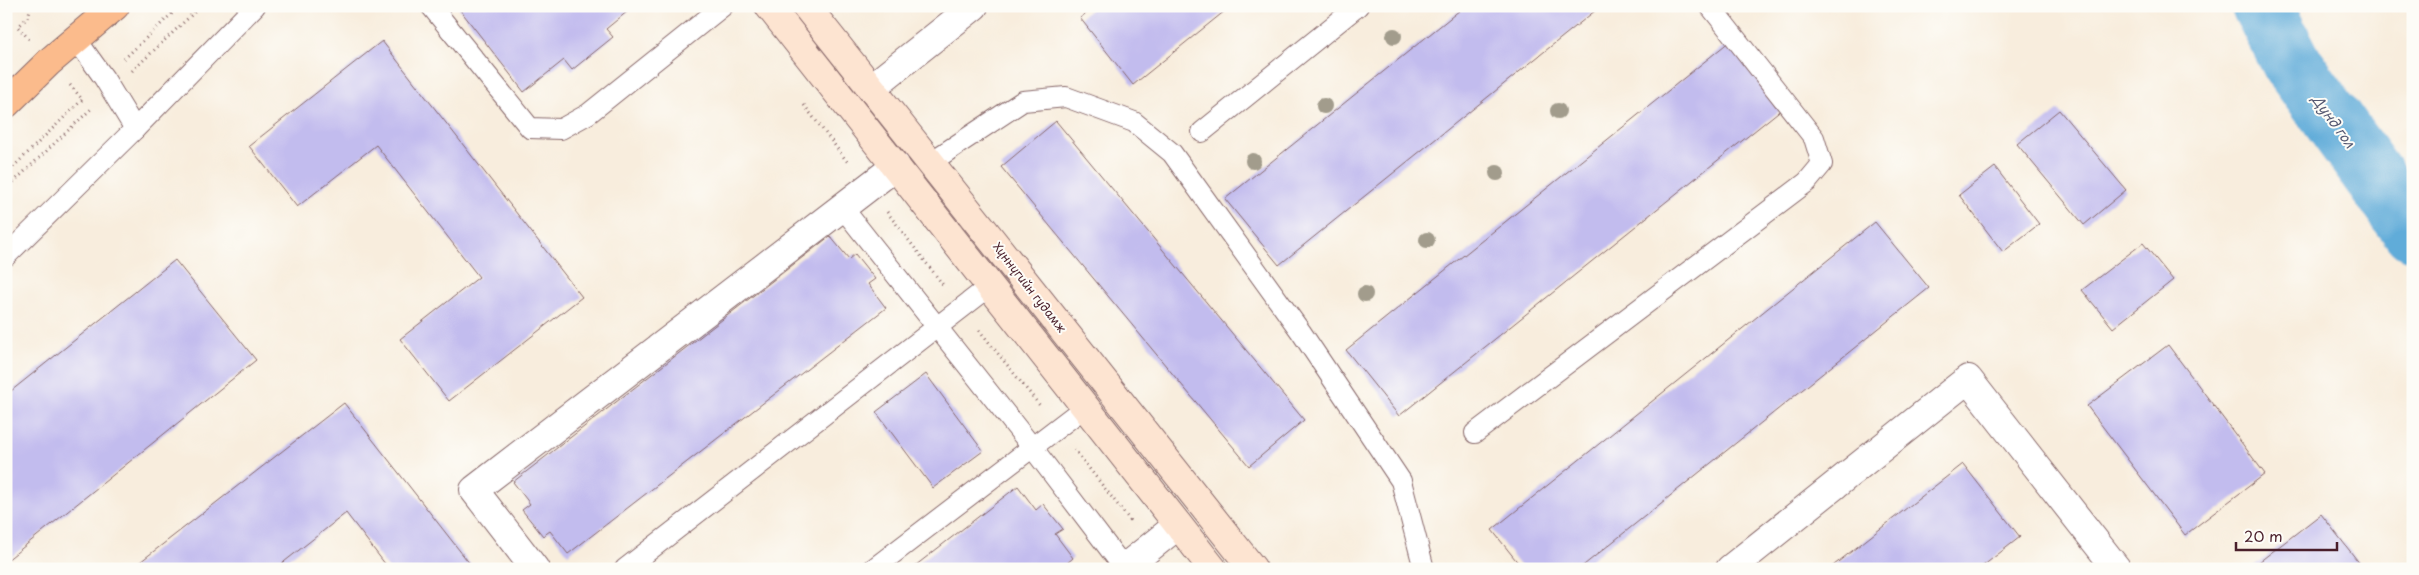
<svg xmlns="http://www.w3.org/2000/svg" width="2419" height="575" font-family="'Playpen Sans',sans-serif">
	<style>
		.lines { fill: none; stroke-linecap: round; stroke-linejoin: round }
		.river { stroke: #60acd9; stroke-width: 61 }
		.building { fill: #c2bcee }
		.lane-casing { stroke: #876769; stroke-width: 22 }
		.street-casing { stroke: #876769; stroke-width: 30 }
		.secondary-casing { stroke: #876769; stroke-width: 30 }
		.primary-casing { stroke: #876769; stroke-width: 30 }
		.path { stroke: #876769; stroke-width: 3; stroke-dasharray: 1 4; stroke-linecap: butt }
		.lane { stroke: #fff; stroke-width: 20 }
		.street { stroke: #fff; stroke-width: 28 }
		.secondary { stroke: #fde4d1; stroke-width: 28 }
		.primary { stroke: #fbbb8c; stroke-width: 28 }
		.tree { fill: #a29c8c }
		.labels { text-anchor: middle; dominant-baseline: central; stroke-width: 4; stroke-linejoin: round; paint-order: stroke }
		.street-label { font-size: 12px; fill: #4a1f2b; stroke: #fdfcf7 }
		.water-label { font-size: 14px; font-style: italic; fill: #535771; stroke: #fdfcf7 }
	</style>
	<rect width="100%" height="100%" fill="#fdfcf7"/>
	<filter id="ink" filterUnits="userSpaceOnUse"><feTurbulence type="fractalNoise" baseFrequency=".02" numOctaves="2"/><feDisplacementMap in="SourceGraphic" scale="10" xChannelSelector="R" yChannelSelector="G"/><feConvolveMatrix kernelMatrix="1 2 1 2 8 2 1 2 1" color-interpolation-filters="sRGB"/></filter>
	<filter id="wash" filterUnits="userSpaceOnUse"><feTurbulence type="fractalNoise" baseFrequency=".0096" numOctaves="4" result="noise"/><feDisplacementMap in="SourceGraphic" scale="20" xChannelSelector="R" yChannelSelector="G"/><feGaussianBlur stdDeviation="1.12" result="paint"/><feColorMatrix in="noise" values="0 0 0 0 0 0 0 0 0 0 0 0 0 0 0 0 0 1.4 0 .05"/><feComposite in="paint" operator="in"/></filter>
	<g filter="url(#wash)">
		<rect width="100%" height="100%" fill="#f8eddd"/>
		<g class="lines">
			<path class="river" d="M2262,6L2293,65L2413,231"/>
		</g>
		<g id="blocks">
			<g class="building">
				<path d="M457,6H634L606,29L613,37L572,70L564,60L524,92Z"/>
				<path d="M877,6H887L881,11Z"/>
				<path d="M1095,6H1231L1133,85L1080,18Z"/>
				<path d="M1465,6H1601L1279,265L1225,199Z"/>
				<path d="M382,41L582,297L449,401L400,339L479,277L376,145L297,207L249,146Z"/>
				<path d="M1730,41L1783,108L1399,416L1346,350Z"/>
				<path d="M2059,110L2126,190L2084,225L2017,144Z"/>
				<path d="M1056,121L1304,420L1249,466L1001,167Z"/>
				<path d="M1995,167L2039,224L2003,252L1959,195Z"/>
				<path d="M1875,222L1929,288L1579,569H1523L1492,530Z"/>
				<path d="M830,236L849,259L855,254L875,279L868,284L886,308L568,554L550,531L543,536L522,510L530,504L513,482Z"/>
				<path d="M2143,243L2173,280L2113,328L2082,290Z"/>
				<path d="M175,260L256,360L6,561V395Z"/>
				<path d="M2168,345L2265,474L2185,535L2087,406Z"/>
				<path d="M926,374L983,451L933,488L876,412Z"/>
				<path d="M344,403L474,569H389L346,513L275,569H131Z"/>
				<path d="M1963,464L2020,537L1979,569H1829Z"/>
				<path d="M1018,486L1036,510L1043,504L1063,529L1055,534L1073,558L1060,569H911Z"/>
				<path d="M2321,514L2364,569H2250Z"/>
			</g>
		</g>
	</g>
	<g filter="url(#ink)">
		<use href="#blocks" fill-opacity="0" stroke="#876769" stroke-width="1"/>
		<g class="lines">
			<g class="lane-casing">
				<g id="lane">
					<path d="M431,6L530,128L561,129L588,114L723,6"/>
					<path d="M135,129L255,6"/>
					<path d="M1202,132L1358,6"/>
					<path d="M931,162L1023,101L1066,97L1134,122L1172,153L1301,332L1401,481L1424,569"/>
					<path d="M842,207L1032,447L1124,568"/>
					<path d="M6,256L135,129L104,78L76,39"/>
					<path d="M1475,433L1807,182L1822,164L1814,138L1710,6"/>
					<path d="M625,569L990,286"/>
					<path d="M873,569L1085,407"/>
				</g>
			</g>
			<g class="street-casing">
				<g id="street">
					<path d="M871,88L974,6"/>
					<path d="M535,569L474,490L896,166"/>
					<path d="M1123,569L1178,525"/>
					<path d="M1730,569L1968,379L2117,569"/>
				</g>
			</g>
			<g class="secondary-casing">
				<g id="secondary">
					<path d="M769,6L1213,569"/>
					<path d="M806,6L1253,569"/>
				</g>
			</g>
			<g class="primary-casing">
				<path id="primary" d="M6,104L49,62L115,6"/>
			</g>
			<g class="path">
				<path d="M29,39L18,27L28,17L31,6"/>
				<path d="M124,59L180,6"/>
				<path d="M132,71L201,6"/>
				<path d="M70,85L82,99"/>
				<path d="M804,105L849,164"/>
				<path d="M6,174L84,98"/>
				<path d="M6,189L91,109"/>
				<path d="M887,212L944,286"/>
				<path d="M979,330L1041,407"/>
				<path d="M1074,449L1132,523"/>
			</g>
			<use href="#lane" class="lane"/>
			<use href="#street" class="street"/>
			<use href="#secondary" class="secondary"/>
			<use href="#primary" class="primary"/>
		</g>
		<g class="tree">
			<circle cx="1394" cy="36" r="8"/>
			<circle cx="1324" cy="106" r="8"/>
			<circle cx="1558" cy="111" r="8"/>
			<circle cx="1253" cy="161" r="8"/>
			<circle cx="1497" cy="173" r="8"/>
			<circle cx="1427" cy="240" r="8"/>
			<circle cx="1365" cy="294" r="8"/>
		</g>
	</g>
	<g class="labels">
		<g class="street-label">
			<text transform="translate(1030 287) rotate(52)">Хүннүгийн гудамж</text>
		</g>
		<g class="water-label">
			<text transform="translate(2334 121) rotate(54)">Дунд гол</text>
		</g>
	</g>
	<rect width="2419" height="575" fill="none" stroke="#fdfcf7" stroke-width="25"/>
	<path d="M2236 542v8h101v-8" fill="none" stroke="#4a1f2b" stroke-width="2.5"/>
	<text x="2244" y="542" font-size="15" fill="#4a1f2b" stroke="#fdfcf7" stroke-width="4" paint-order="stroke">20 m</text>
</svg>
